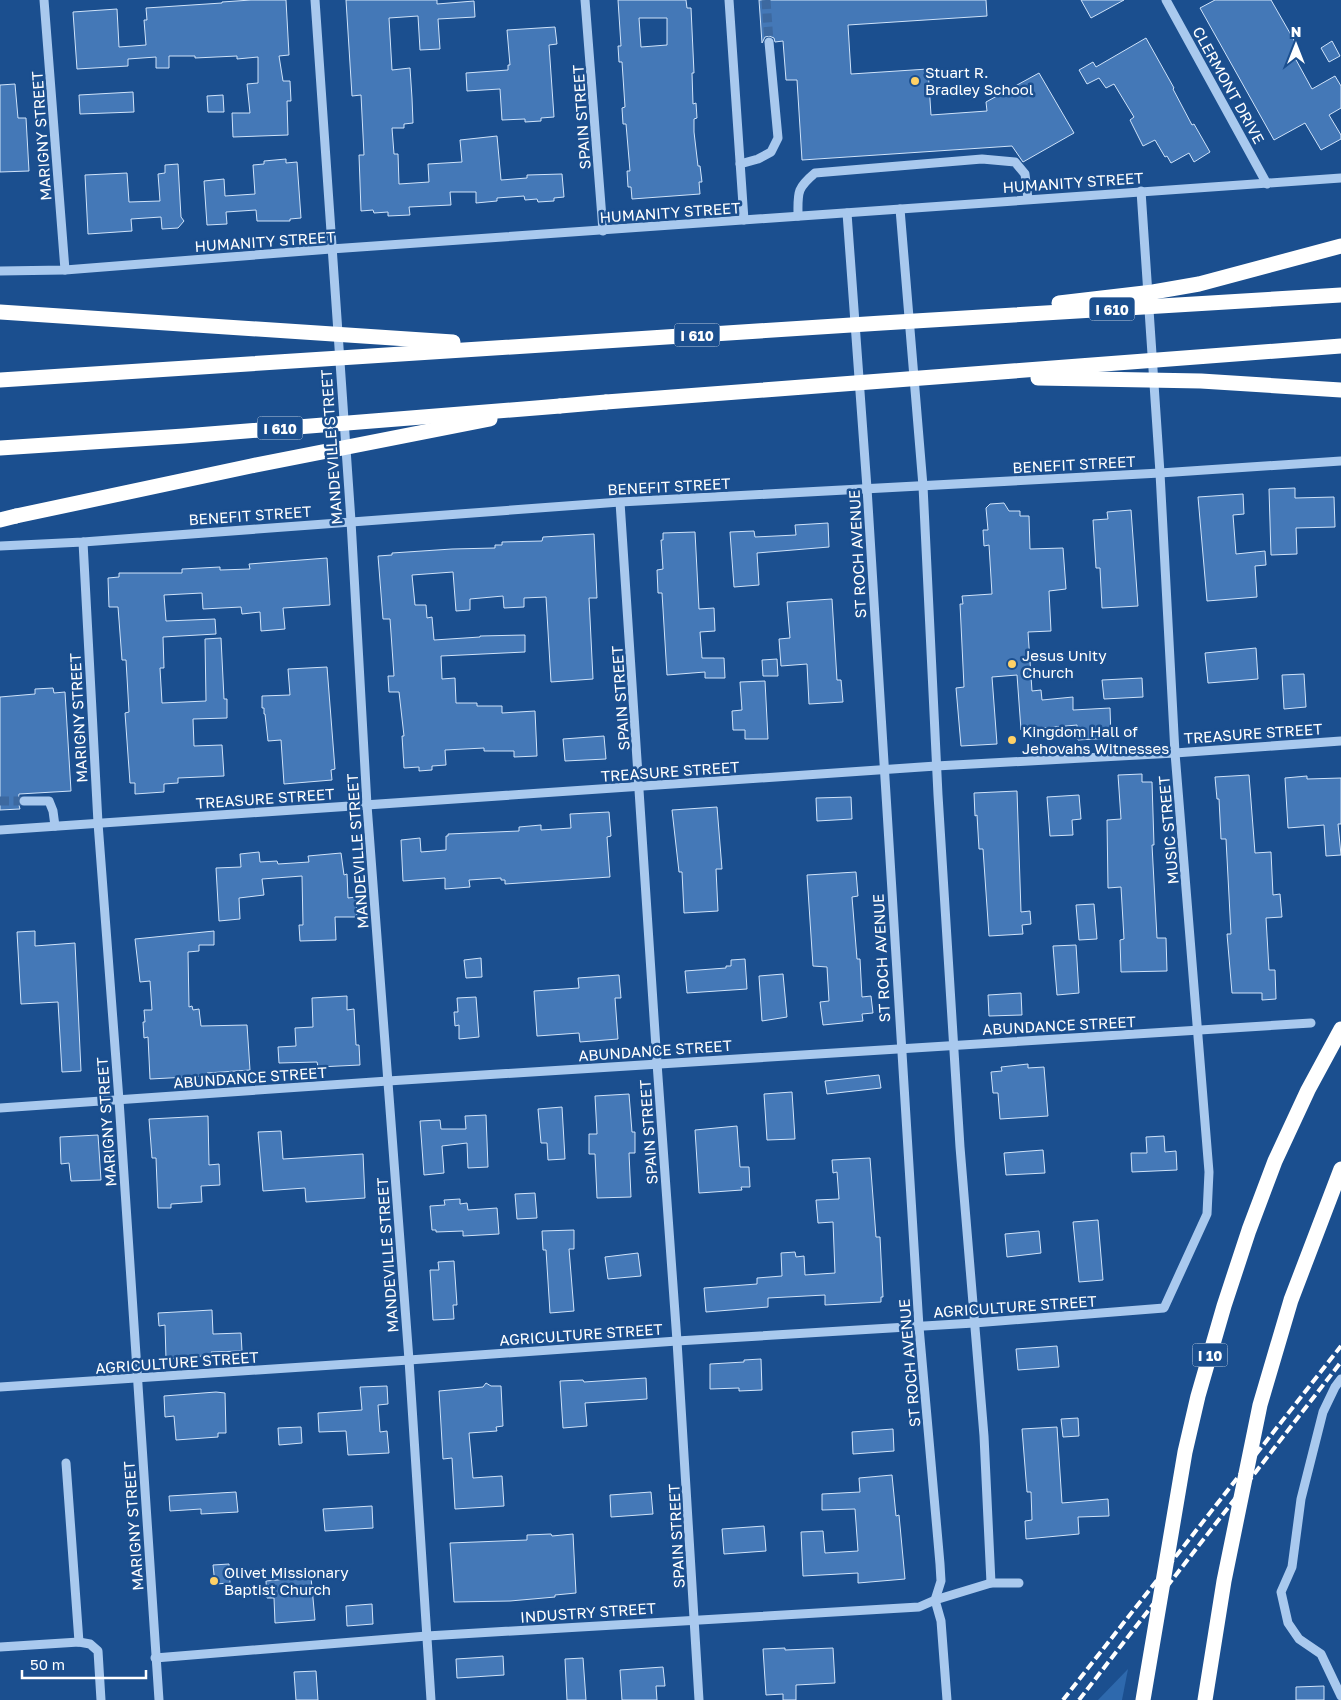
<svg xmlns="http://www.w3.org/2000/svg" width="1341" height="1700" font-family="'Golos Text',sans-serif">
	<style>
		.green { fill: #2e69ad }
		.building { fill: #4478b7; stroke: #cfe3fa; fill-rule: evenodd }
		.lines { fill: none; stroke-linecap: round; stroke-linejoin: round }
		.minor-tunnel { stroke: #3d69a0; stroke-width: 9; stroke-dasharray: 9 4.5; stroke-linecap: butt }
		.minor { stroke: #a9c9ee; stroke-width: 9 }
		.highway { stroke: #fff; stroke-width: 15 }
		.rail { stroke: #fff; stroke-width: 4; stroke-dasharray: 9 4; stroke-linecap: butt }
		.highway-bridge { stroke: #fff; stroke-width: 15 }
		.poi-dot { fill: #ffd166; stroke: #1b4f8f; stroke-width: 2 }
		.labels { text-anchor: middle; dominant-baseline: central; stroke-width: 5; stroke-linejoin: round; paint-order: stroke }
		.shield { fill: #1b4f8f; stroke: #bbcadd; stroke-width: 1 }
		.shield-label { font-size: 14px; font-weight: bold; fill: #fff }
		.poi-label { font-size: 15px; fill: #fff; stroke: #1b4f8f; text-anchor: start }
		.street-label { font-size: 15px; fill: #fff; stroke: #1b4f8f }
	</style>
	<rect width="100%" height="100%" fill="#1b4f8f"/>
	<path class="green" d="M1128,1669L1122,1700H1098Z"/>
	<g class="building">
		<path d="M251,0H286L289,55L279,56L283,81H290L291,101H287L288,135L233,137L232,113H250L247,84L258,83V57L237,59V56L195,58V56H169V68H156V57L128,59V66L77,69L73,12L117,9L119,47L146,45L144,20H147L146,8L222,3V2Z"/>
		<path d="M346,0H437V4L474,1L475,17L438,19L440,49L420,50L418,16L389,18L392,70L410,68L412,98L413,123L404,124V128H392L394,154H398L399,184L429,182L428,164L462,162L460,140L497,136L501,180L527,178V175L562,174L564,197L554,198V201L538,202L537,199L525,200L524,196L497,198V201L476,203V192H450L451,205L409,207L410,215L388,216V212L374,213L373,210L361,211L359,155H364L361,95L352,96Z"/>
		<path d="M618,0H686L687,8H691L694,73H692L693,104L696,103L697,118L694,119V132L698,166H700L702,182H699L700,194L632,199L631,187H628L627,171H630L626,124H623L622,108L625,107L622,62H619L618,46H621ZM639,18H667V45L641,47Z"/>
		<path d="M759,0H986L987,16L848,25L851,74L928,69L931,115L987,111L986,102L1039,73L1074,133L1023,162L1012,146L802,160L797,80H786L783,41L775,42L774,38L769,36L765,37L762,43Z"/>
		<path d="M1081,0H1124L1091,18Z"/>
		<path d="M1215,0H1271L1302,54L1295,58L1312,89L1335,76L1341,86V108L1329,115L1341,135V139L1321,150L1305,123L1274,140L1200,8Z"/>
		<path d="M555,27L557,44L549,45L554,117L541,118V121L525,122V119L502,120L500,89L467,91L466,73L508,70V65H510L507,30Z"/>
		<path d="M1146,38L1174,88L1173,89L1192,125L1194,124L1210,152L1194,162L1189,153L1171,163L1167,156L1165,157L1155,140L1143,146L1130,120L1134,117L1114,84L1106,88L1099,78L1087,84L1079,70L1093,62L1096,67Z"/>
		<path d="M1332,41L1340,56L1329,62L1321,48Z"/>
		<path d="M15,84L18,118H26L29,171L0,172V85Z"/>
		<path d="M133,92L134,112L80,114L79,95Z"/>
		<path d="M223,95L224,112H208L207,96Z"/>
		<path d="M286,159V163L297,162L301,218L290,219V221H257L256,210L226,212L227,224L207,225L204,181L224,179L225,196L255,194L253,165L264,164V161Z"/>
		<path d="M178,164L181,217L184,221L178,228L162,229L161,217L131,219L132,231L88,234L85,175L127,173L129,202L160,201L158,174L165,173V165Z"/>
		<path d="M1295,488V498L1334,497L1335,527L1296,528L1297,554L1271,555L1269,489Z"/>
		<path d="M1243,494L1244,514L1233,515L1236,554L1265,551L1266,565L1255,566L1257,597L1207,601L1198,497Z"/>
		<path d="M1004,503L1009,511H1020V516H1029L1030,549L1063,548L1066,589L1049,591L1051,631L1028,632L1032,691L1041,690L1042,700L1073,697V710L1110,708L1111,738L1078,740L1077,725L1021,730L1017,675L992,677L997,744L961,746L956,688L964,687L960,604H963L962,596L992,594L989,545L984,546L983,530H988L986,508L990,504Z"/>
		<path d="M1131,510L1138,606L1102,608L1100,568H1096L1093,520L1108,519L1107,512Z"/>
		<path d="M828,523L829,547L757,553L759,585L734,587L730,532L754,531L755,537L796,535L795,525Z"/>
		<path d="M695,532L699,609L714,608L715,631L700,632L702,658H724L725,678H705V672L667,675L662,593H658L657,570L663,569L661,540H663V533Z"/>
		<path d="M594,534L597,598H589L593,679L551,682L546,597L524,598V607L504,608L503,596L470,599V610L456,611L453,572L412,575L415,605H426L427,618L432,617L434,640L480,637V636L525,635V652L441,656L442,679L455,678L456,703H477V706H502V713L535,711L537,756L514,757V751H484V748L445,750L446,765L432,766V770L419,771V767L404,768L402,736H404L399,692H389L388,676H394L390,619H383L378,556L392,555V553L452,549L495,548V545H502V542L542,541L543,537Z"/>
		<path d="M327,558L330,605L283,608L285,629L261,631L260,612L242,614L241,607L203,609L202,593L164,595L166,621L215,619L216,634L163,637L164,668H160L162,703L206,701L205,639L221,638L224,699H227V718L193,719L194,746L222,745L224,776L178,778V783L164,784V792L135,794V783H130L125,713L129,712L126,660H122L118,607H109L108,578L119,577V573H182V569L220,567V570L250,569L249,564Z"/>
		<path d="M832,599L837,680H841L843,702L809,704L807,664L781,666L779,639L790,638L787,602Z"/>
		<path d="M1256,648L1258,679L1208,683L1205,653Z"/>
		<path d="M777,659L778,676H763L762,660Z"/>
		<path d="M327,667L335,769L331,770L332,780L284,784L281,740L268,741L265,714H264V708H262V696L290,695L288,669Z"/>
		<path d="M1304,674L1306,707L1284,709L1282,675Z"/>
		<path d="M1142,678L1143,697L1104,699L1102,680Z"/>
		<path d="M765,681L768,739H745V730H733L732,711L742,710L740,682Z"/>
		<path d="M53,688L54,693L65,692L71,791L19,794L18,801L20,809L0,810V697L35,694V689Z"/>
		<path d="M604,736L606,759L565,761L563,739Z"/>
		<path d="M1142,774V782H1152L1154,845H1152L1157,938H1166L1167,971L1121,972L1120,940L1124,939L1121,887L1108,888L1107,820L1121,819L1118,775Z"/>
		<path d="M1249,775L1255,853L1271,852L1273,895L1280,894L1282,917L1266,918L1269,970H1275L1276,999L1262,1000V993H1232L1227,934H1231L1226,839H1221L1219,799H1217L1215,777Z"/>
		<path d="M1307,776V779L1341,778V824H1338L1341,855L1326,856L1324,825L1288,828L1285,778Z"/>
		<path d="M1017,791L1021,912L1030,911L1031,924L1022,925L1023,934L989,936L983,849H979L977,815L975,816L974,793Z"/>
		<path d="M1079,795L1081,819L1072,820L1073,835L1050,836L1047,797Z"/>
		<path d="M851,797L852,819L817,821L816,798Z"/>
		<path d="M717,807L722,869H716L718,911L684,913L682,872H679L672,810Z"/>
		<path d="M609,812L611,836L607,837L610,877L505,884V880H501V878L469,880L470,887L445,889V878L403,881L401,840L420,838L421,852L446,850V836H448V834L519,831V827L541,825V830L571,828L570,814Z"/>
		<path d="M259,852L260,862L277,861L278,864L309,862L308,856L341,853L344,875L347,874L348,898L356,897L357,917H335L336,940L300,941L299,925H303L302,876L262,879L264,895L239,898L240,919L219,921L216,868L241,867L240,854Z"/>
		<path d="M856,872L858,896L852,897L857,959H860L862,997L871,996L873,1013L862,1014L863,1021L823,1025L820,1002L829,1001L827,967L813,966L807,875Z"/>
		<path d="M1094,904L1097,939L1079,940L1076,905Z"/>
		<path d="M35,931V946L75,943L81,1071L62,1072L58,1002L21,1004L17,932Z"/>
		<path d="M214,931V945H199V951L188,952L189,1007L192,1006L193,1010L199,1009L201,1026L247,1025L250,1070L207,1073V1076L150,1079L148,1037L144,1038L143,1022H145L144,1010H152L150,981L140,982L135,939Z"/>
		<path d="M1076,945L1079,993L1057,995L1053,946Z"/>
		<path d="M481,958L482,977L466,978L464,960Z"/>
		<path d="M745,959L747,989L687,993L685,971L726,968V966H731V960Z"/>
		<path d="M783,974L787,1017L762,1021L759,976Z"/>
		<path d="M619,975L621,998H615L618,1039L580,1042L579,1033L537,1036L534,991L579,988L578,978Z"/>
		<path d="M1021,993L1022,1015L989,1016L988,995Z"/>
		<path d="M347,996V1010L354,1009L356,1045H359L360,1065L318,1067L317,1062L279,1063L278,1047L296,1046L295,1028L313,1027L312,998Z"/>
		<path d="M476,997L479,1037L459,1039V1025L455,1026L454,1012H458L457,998Z"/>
		<path d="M1028,1064V1068L1044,1067L1048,1116L1000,1119L998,1093H993L991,1072L1002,1071L1001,1067Z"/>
		<path d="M879,1075L881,1088L827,1094L825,1081Z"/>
		<path d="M792,1092L795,1139L767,1140L764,1094Z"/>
		<path d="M629,1094L632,1132H635V1153H629L631,1197L597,1198L595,1154H589V1134H597L595,1096Z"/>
		<path d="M562,1107L565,1159L548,1160L547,1143H541L538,1109Z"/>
		<path d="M486,1115L488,1167L468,1168L467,1143L442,1146L444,1173L424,1175L420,1121L440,1120L441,1129H466L465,1116Z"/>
		<path d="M208,1116L209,1165L219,1164L220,1185L201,1186L202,1202L171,1204V1208H158L156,1158H152L149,1119Z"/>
		<path d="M737,1126L740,1167H749L750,1187H741L742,1190L699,1193L695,1130Z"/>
		<path d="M281,1131L283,1159L363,1154L365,1198L306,1202L305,1188L263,1191L258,1132Z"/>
		<path d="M98,1135L101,1180L71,1181L69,1163L61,1164L60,1137Z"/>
		<path d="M1164,1136L1165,1152L1176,1151L1177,1170L1132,1172L1131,1153H1147L1146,1137Z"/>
		<path d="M1043,1150L1045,1173L1006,1175L1004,1153Z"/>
		<path d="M870,1158L876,1237H880L883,1297H881V1302L825,1305V1295L768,1298V1307L706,1312L704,1288L757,1284V1278L782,1276L781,1253L795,1252L796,1257L804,1256L805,1275L835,1273L833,1222L818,1223L816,1200L839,1199L837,1172L833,1173L832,1160Z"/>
		<path d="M535,1193L537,1218L517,1219L515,1194Z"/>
		<path d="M460,1199V1204L467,1203L468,1210L497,1208L499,1234L463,1236V1231L436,1232V1230H432L430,1206L445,1205L444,1200Z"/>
		<path d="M1098,1220L1103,1280L1079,1282L1073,1222Z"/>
		<path d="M574,1230V1249H569L574,1311L550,1313L546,1250H543L542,1231Z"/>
		<path d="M1039,1231L1041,1253L1007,1257L1005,1234Z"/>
		<path d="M638,1253L641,1276L608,1279L605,1257Z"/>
		<path d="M454,1261L457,1305H453L454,1319L433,1320L430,1270H439L438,1262Z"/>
		<path d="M212,1310L213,1334L241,1333L242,1351L211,1352L212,1354L203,1355V1356L166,1359L165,1325L159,1326L158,1313Z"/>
		<path d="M1057,1346L1059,1367L1018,1370L1016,1349Z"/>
		<path d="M761,1359L762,1390L739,1391V1388L710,1389V1364L744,1362V1360Z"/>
		<path d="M646,1378L647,1399L585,1403L587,1426L563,1428L560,1381L583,1380L584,1382Z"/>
		<path d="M486,1383L491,1386H501L503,1426L496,1427L497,1431L469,1433L473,1478L502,1476L504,1506L455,1509L452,1458L443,1459L439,1391L483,1387Z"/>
		<path d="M387,1386L388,1404L378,1405L380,1432L387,1431L389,1453L348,1455L346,1431L319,1432L318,1413L362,1410L360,1387Z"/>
		<path d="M216,1392L225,1393L226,1433H218V1437L176,1440L174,1416L165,1417L164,1396Z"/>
		<path d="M1078,1418L1079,1436L1063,1437L1061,1419Z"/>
		<path d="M301,1427L302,1443L279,1445L278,1428Z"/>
		<path d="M1057,1427L1062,1503L1108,1499L1109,1516L1078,1517L1079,1534L1026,1539L1025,1521L1032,1520L1031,1492H1027L1022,1429Z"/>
		<path d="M893,1429L894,1451L853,1454L852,1432Z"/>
		<path d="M892,1475L896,1516L899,1515L905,1579L858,1583V1573L803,1576L801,1532L823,1531L825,1553L858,1551L855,1509L822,1510V1494L860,1492L859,1478Z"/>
		<path d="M236,1492L238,1512L201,1514V1509L170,1511L169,1496Z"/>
		<path d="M651,1492L653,1514L611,1517L610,1495Z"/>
		<path d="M372,1506L373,1528L325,1531L323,1509Z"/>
		<path d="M764,1526L766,1551L724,1554L722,1529Z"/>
		<path d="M551,1534L552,1536L573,1534L576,1593L555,1595V1597L510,1601L454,1602L450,1543L527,1540V1535Z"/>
		<path d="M229,1564L230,1583L215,1584L213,1565Z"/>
		<path d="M311,1577L315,1620L275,1623L274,1598H267L266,1581Z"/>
		<path d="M372,1604L373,1624L347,1626L346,1606Z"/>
		<path d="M785,1648V1650L833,1648L835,1683L796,1685V1700H783V1694L766,1695L763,1649Z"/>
		<path d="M503,1656L504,1675L457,1678L456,1659Z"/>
		<path d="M583,1658L586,1700H567L565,1659Z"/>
		<path d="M663,1667L665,1686H656L657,1700H622L620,1670Z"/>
		<path d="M316,1671L318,1700H296L294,1672Z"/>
		<path d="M1324,1686V1700H1296V1687Z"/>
	</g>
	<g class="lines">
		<g class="minor-tunnel">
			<path d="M766,0L769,42"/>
			<path d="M0,801H24"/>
		</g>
		<g class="minor">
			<path d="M44,0L65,270"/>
			<path d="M315,0L351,521L367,805L409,1360L431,1700"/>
			<path d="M585,0L603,231"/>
			<path d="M729,0L744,220"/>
			<path d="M1166,0L1267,184"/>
			<path d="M740,164L758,159L771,152L778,138L769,42"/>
			<path d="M900,209L923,486L938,795L960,1147L984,1436L991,1583"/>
			<path d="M847,213L867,488L919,1327L940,1564L941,1581L935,1600L941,1621L947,1700"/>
			<path d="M798,216C798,193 796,189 815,173L982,159L1015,162L1025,174L1028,199"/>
			<path d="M0,271L65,270L331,249L1341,178"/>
			<path d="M620,502L657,1063L677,1341L699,1700"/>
			<path d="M83,542L98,823L119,1100L159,1700"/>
			<path d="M0,546L83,542L620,502L1160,473L1341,461"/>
			<path d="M24,801H49L53,811L55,826"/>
			<path d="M0,830L936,766L1175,753L1341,741"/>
			<path d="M0,1108L388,1081L1311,1023"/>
			<path d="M1341,1379L1335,1387L1323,1412L1301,1499L1292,1567L1281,1592L1288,1623L1299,1639L1321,1654L1341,1696"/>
			<path d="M0,1387L409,1360L677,1341L974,1323L1164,1308L1207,1214L1209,1172L1175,753L1160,473L1141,191"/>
			<path d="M66,1463L79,1642"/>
			<path d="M0,1647L79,1642L90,1644L98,1651L101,1700"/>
			<path d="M155,1658L427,1636L919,1607L935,1600L991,1583H1019"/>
		</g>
		<g class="highway">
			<path d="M560,406L606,402"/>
			<path d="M0,520L16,516"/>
		</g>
		<g class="rail">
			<path d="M1063,1700L1341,1346"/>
			<path d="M1079,1700L1341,1362"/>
		</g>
		<g class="highway-bridge">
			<path d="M1059,303L1153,292L1199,284L1341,246"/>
			<path d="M0,312L453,342"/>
			<path d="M1038,378L1201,381L1341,390"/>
			<path d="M0,380L882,323L1341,295"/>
			<path d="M606,402L1341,346"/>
			<path d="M0,448L184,436L560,406"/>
			<path d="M16,516L251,466L490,419"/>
			<path d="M1143,1700L1185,1452L1198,1396L1224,1306L1249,1230L1275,1161L1308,1090L1341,1029"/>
			<path d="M1205,1700L1224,1581L1260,1405L1291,1300L1341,1169"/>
		</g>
	</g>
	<g class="poi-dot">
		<circle cx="915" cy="81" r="5"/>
		<circle cx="1012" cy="664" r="5"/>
		<circle cx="1012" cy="740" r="5"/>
		<circle cx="214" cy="1581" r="5"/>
	</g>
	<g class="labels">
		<g class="shield">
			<rect x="1089.5" y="297.5" width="45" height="23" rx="4"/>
			<rect x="674.5" y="323.5" width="45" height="23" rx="4"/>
			<rect x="257.5" y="416.5" width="45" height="23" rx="4"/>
			<rect x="1192.5" y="1343.5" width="35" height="23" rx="4"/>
		</g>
		<g class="shield-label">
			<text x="1112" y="309">I 610</text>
			<text x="697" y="335">I 610</text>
			<text x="280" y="428">I 610</text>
			<text x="1210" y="1355">I 10</text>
		</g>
		<g class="poi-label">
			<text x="925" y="72">Stuart R.<tspan x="925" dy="17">Bradley School</tspan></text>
			<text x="1022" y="655">Jesus Unity<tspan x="1022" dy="17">Church</tspan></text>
			<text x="1022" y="731">Kingdom Hall of<tspan x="1022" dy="17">Jehovahs Witnesses</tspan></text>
			<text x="224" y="1572">Olivet Missionary<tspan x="224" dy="17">Baptist Church</tspan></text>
		</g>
		<g class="street-label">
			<text transform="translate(1229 85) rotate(61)">CLERMONT DRIVE</text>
			<text transform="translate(581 117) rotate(-94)">SPAIN STREET</text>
			<text transform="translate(41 136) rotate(-94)">MARIGNY STREET</text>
			<text transform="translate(1073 182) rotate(-4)">HUMANITY STREET</text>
			<text transform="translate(670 212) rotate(-4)">HUMANITY STREET</text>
			<text transform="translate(265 241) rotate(-4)">HUMANITY STREET</text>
			<text transform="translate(331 447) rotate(-94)">MANDEVILLE STREET</text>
			<text transform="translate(1074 464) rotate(-3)">BENEFIT STREET</text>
			<text transform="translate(669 486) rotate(-3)">BENEFIT STREET</text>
			<text transform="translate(250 515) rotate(-4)">BENEFIT STREET</text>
			<text transform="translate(857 554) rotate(-93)">ST ROCH AVENUE</text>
			<text transform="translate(620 698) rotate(-94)">SPAIN STREET</text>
			<text transform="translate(78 718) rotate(-93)">MARIGNY STREET</text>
			<text transform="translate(1253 733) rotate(-4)">TREASURE STREET</text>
			<text transform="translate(670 771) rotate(-4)">TREASURE STREET</text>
			<text transform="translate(265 798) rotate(-4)">TREASURE STREET</text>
			<text transform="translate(1168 830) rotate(-95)">MUSIC STREET</text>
			<text transform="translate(357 851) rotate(-94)">MANDEVILLE STREET</text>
			<text transform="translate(881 958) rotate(-93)">ST ROCH AVENUE</text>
			<text transform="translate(1059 1025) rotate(-3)">ABUNDANCE STREET</text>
			<text transform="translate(655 1050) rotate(-4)">ABUNDANCE STREET</text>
			<text transform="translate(250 1077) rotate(-4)">ABUNDANCE STREET</text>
			<text transform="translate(106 1122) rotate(-94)">MARIGNY STREET</text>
			<text transform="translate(648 1132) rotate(-94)">SPAIN STREET</text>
			<text transform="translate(387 1255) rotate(-94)">MANDEVILLE STREET</text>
			<text transform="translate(1015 1306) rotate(-4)">AGRICULTURE STREET</text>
			<text transform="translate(581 1334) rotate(-4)">AGRICULTURE STREET</text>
			<text transform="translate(177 1362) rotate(-4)">AGRICULTURE STREET</text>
			<text transform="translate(909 1363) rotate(-95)">ST ROCH AVENUE</text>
			<text transform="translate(133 1526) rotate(-94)">MARIGNY STREET</text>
			<text transform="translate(676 1536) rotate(-93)">SPAIN STREET</text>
			<text transform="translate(588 1612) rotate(-4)">INDUSTRY STREET</text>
		</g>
	</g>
	<g transform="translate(1296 45)" stroke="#1b4f8f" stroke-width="4" paint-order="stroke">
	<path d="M0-4L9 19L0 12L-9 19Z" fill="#ffffff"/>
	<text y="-8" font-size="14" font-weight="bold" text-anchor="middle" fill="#ffffff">N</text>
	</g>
	<path d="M22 1670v8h124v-8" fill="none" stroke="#ffffff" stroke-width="2.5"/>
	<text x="30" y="1670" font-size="15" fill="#ffffff" stroke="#1b4f8f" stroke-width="4" paint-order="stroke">50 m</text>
</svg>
